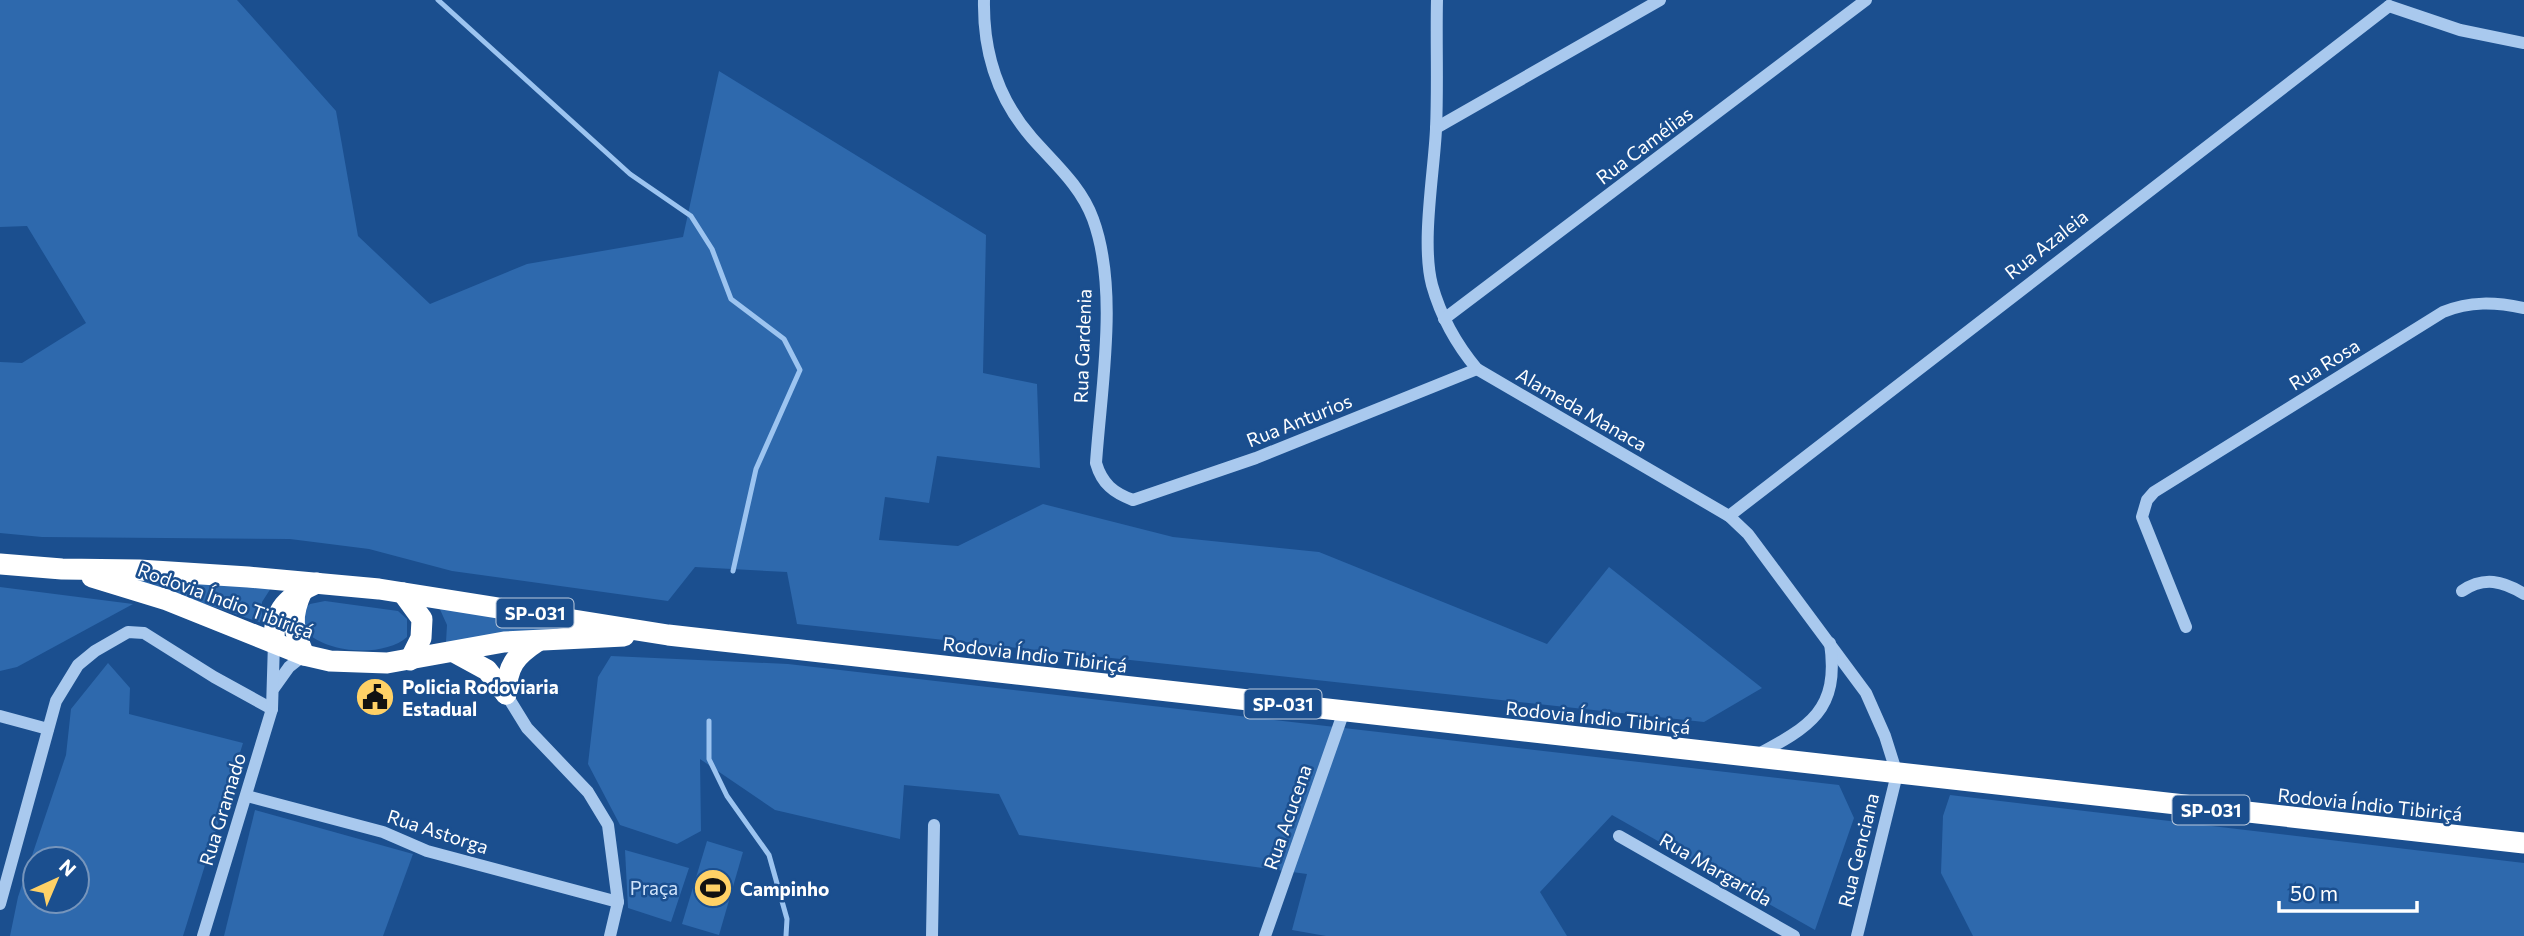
<svg xmlns="http://www.w3.org/2000/svg" width="2524" height="936" font-family="Commissioner,sans-serif">
	<style>
		.green { fill: #2e69ad; fill-rule: evenodd }
		.lines { fill: none; stroke-linecap: round; stroke-linejoin: round }
		.stream { stroke: #9cc4f0; stroke-width: 5 }
		.minor { stroke: #a9c9ee; stroke-width: 12 }
		.highway { stroke: #fff; stroke-width: 21 }
		.labels { text-anchor: middle; dominant-baseline: central; stroke-width: 5; stroke-linejoin: round; paint-order: stroke }
		.shield { fill: #1b4f8f; stroke: #bbcadd; stroke-width: 2 }
		.shield-label { font-size: 18px; font-weight: bold; fill: #fff }
		.street-label { font-size: 19px; fill: #fff; stroke: #1b4f8f }
		.poi-label { font-size: 19px; font-weight: bold; fill: #fff; stroke: #1b4f8f; text-anchor: start }
		.park-label { font-size: 19px; fill: #cfe3fa; stroke: #1b4f8f }
	</style>
	<rect width="100%" height="100%" fill="#1b4f8f"/>
	<g class="green">
		<path d="M0,0H237L336,111L358,236L430,304L527,264L683,237L719,71L986,235L983,373L1037,384L1040,468L937,456L929,503L885,497L879,540L958,546L1043,504L1173,537L1319,552L1547,644L1609,567L1762,688L1704,722L797,624L787,572L695,567L668,601L452,571L369,549L290,539L42,537L0,533V362L22,363L86,323L27,226L0,227Z"/>
		<path d="M122,576L271,588L262,602V623Z"/>
		<path d="M0,587L133,604L17,667L0,671Z"/>
		<path d="M325,601L398,611L407,619V637C384,658 322,654 303,628L304,609L310,604Z"/>
		<path d="M438,605L601,627L446,642L447,625Z"/>
		<path d="M611,656L788,664L1839,785L1854,818L1815,930L1612,815L1540,892L1567,936H1326L1292,930L1307,874L1019,835L999,794L904,785L900,839L775,810L700,759L701,831L677,844L620,825L588,764L598,677Z"/>
		<path d="M108,663L130,688L129,714L243,743L183,936H10L18,897L66,755L71,709ZM35,859H77V901H35Z"/>
		<path d="M1950,795L2524,863V936H1973L1941,873L1943,816Z"/>
		<path d="M255,810L413,854L383,936H224Z"/>
		<path d="M707,841L743,852L719,935L682,924Z"/>
		<path d="M625,850L689,868L671,922L628,908Z"/>
	</g>
	<g class="lines">
		<g class="stream">
			<path d="M438,0L630,174L691,216L712,249L731,299L784,339L800,370L756,469L733,571"/>
			<path d="M709,721V759L727,796L769,855L787,919L786,936"/>
		</g>
		<g class="minor">
			<path d="M984,0C983,52 998,99 1032,138C1054,163 1081,186 1093,219C1119,290 1101,388 1096,463C1102,484 1114,493 1133,500L1256,458L1477,369"/>
			<path d="M1437,0C1436,43 1438,86 1436,129C1434,173 1421,243 1432,285C1441,317 1456,344 1477,369L1729,516L1748,534L1866,693L1885,736L1897,774L1857,936"/>
			<path d="M2389,6L2460,30L2524,43"/>
			<path d="M1436,128L1660,0"/>
			<path d="M1444,319L1866,0"/>
			<path d="M1729,516L2389,6"/>
			<path d="M2462,591C2484,576 2503,581 2524,594"/>
			<path d="M2186,627L2142,517L2147,500L2154,492L2443,312C2470,301 2495,302 2524,308"/>
			<path d="M274,688L289,667L304,655"/>
			<path d="M506,694L527,728L588,792L608,825L618,902L610,936"/>
			<path d="M0,716L48,729"/>
			<path d="M1755,756C1809,727 1840,711 1830,643"/>
			<path d="M247,796L383,832L427,851L618,902"/>
			<path d="M1619,836L1794,936"/>
			<path d="M0,904L56,701L78,665L95,651L128,632L144,633L214,677L272,709"/>
			<path d="M203,936L272,709L274,642"/>
			<path d="M932,936L934,825"/>
			<path d="M1265,936L1344,711"/>
		</g>
		<g class="highway">
			<path d="M0,564L62,569L139,570L248,577L379,589L668,635L2524,843"/>
			<path d="M92,577L167,600L304,655L330,661L387,663L504,642L624,636"/>
			<path d="M302,591C290,617 293,629 304,655"/>
			<path d="M403,593L422,619L421,638L410,660"/>
			<path d="M274,642C273,610 288,596 317,583"/>
			<path d="M454,652L487,670L506,694"/>
			<path d="M506,694C507,666 515,656 538,641"/>
		</g>
	</g>
	<defs>
		<g id="civic-disc" transform="scale(2.0125)"><circle r="9.5" fill="#ffd166" stroke="#1b4f8f"/><path d="M-.6-6.5H3V-4.5H.6V-3L4-1V1h2V6H-6V1h2V-1L-.6-3ZM-1.2 2.5V6h2.4V2.5Z" fill="#111"/></g>
		<g id="stadium-disc" transform="scale(2.0125)"><circle r="9.5" fill="#ffd166" stroke="#1b4f8f"/><path d="M0-5a6.5 5 0 1 0 0 10a6.5 5 0 1 0 0-10ZM-3.5-1.8h7v3.6h-7Z" fill="#111"/></g>
	</defs>
	<g fill-rule="evenodd">
		<use href="#civic-disc" x="375" y="697"/>
		<use href="#stadium-disc" x="713" y="888"/>
	</g>
	<g class="labels">
		<g class="shield">
			<rect x="496.5" y="598.5" width="77" height="29" rx="5"/>
			<rect x="1244.5" y="689.5" width="77" height="29" rx="5"/>
			<rect x="2172.5" y="795.5" width="77" height="29" rx="5"/>
		</g>
		<g class="shield-label">
			<text x="535" y="613">SP-031</text>
			<text x="1283" y="704">SP-031</text>
			<text x="2211" y="810">SP-031</text>
		</g>
		<g class="street-label">
			<text transform="translate(1644 145) rotate(-37)">Rua Camélias</text>
			<text transform="translate(2046 244) rotate(-38)">Rua Azaleia</text>
			<text transform="translate(1082 346) rotate(-88)">Rua Gardenia</text>
			<text transform="translate(2324 364) rotate(-32)">Rua Rosa</text>
			<text transform="translate(1582 409) rotate(30)">Alameda Manaca</text>
			<text transform="translate(1299 420) rotate(-22)">Rua Anturios</text>
			<text transform="translate(226 600) rotate(20)">Rodovia Índio Tibiriçá</text>
			<text transform="translate(1035 654) rotate(7)">Rodovia Índio Tibiriçá</text>
			<text transform="translate(1598 717) rotate(6)">Rodovia Índio Tibiriçá</text>
			<text transform="translate(2370 804) rotate(6)">Rodovia Índio Tibiriçá</text>
			<text transform="translate(222 809) rotate(-73)">Rua Gramado</text>
			<text transform="translate(1287 817) rotate(-71)">Rua Acucena</text>
			<text transform="translate(438 831) rotate(18)">Rua Astorga</text>
			<text transform="translate(1858 850) rotate(-76)">Rua Genciana</text>
			<text transform="translate(1716 869) rotate(30)">Rua Margarida</text>
		</g>
		<g class="poi-label">
			<text x="402" y="686">Policia Rodoviaria<tspan x="402" dy="22">Estadual</tspan></text>
			<text x="740" y="888">Campinho</text>
		</g>
		<g class="park-label">
			<text x="654" y="887">Praça</text>
		</g>
	</g>
	<g transform="translate(56 880) rotate(44)"><circle r="33" fill="#1b4f8f" stroke="#7695bc" stroke-width="2"/>
	<path d="M0-5L12 26L0 18L-12 26Z" fill="#ffd166"/>
	<text y="-10" font-size="19" font-weight="bold" text-anchor="middle" fill="#ffffff">N</text>
	</g>
	<path d="M2279 901v10h138v-10" fill="none" stroke="#ffffff" stroke-width="3.5"/>
	<text x="2290" y="901" font-size="21" fill="#ffffff" stroke="#1b4f8f" stroke-width="5" paint-order="stroke">50 m</text>
</svg>
